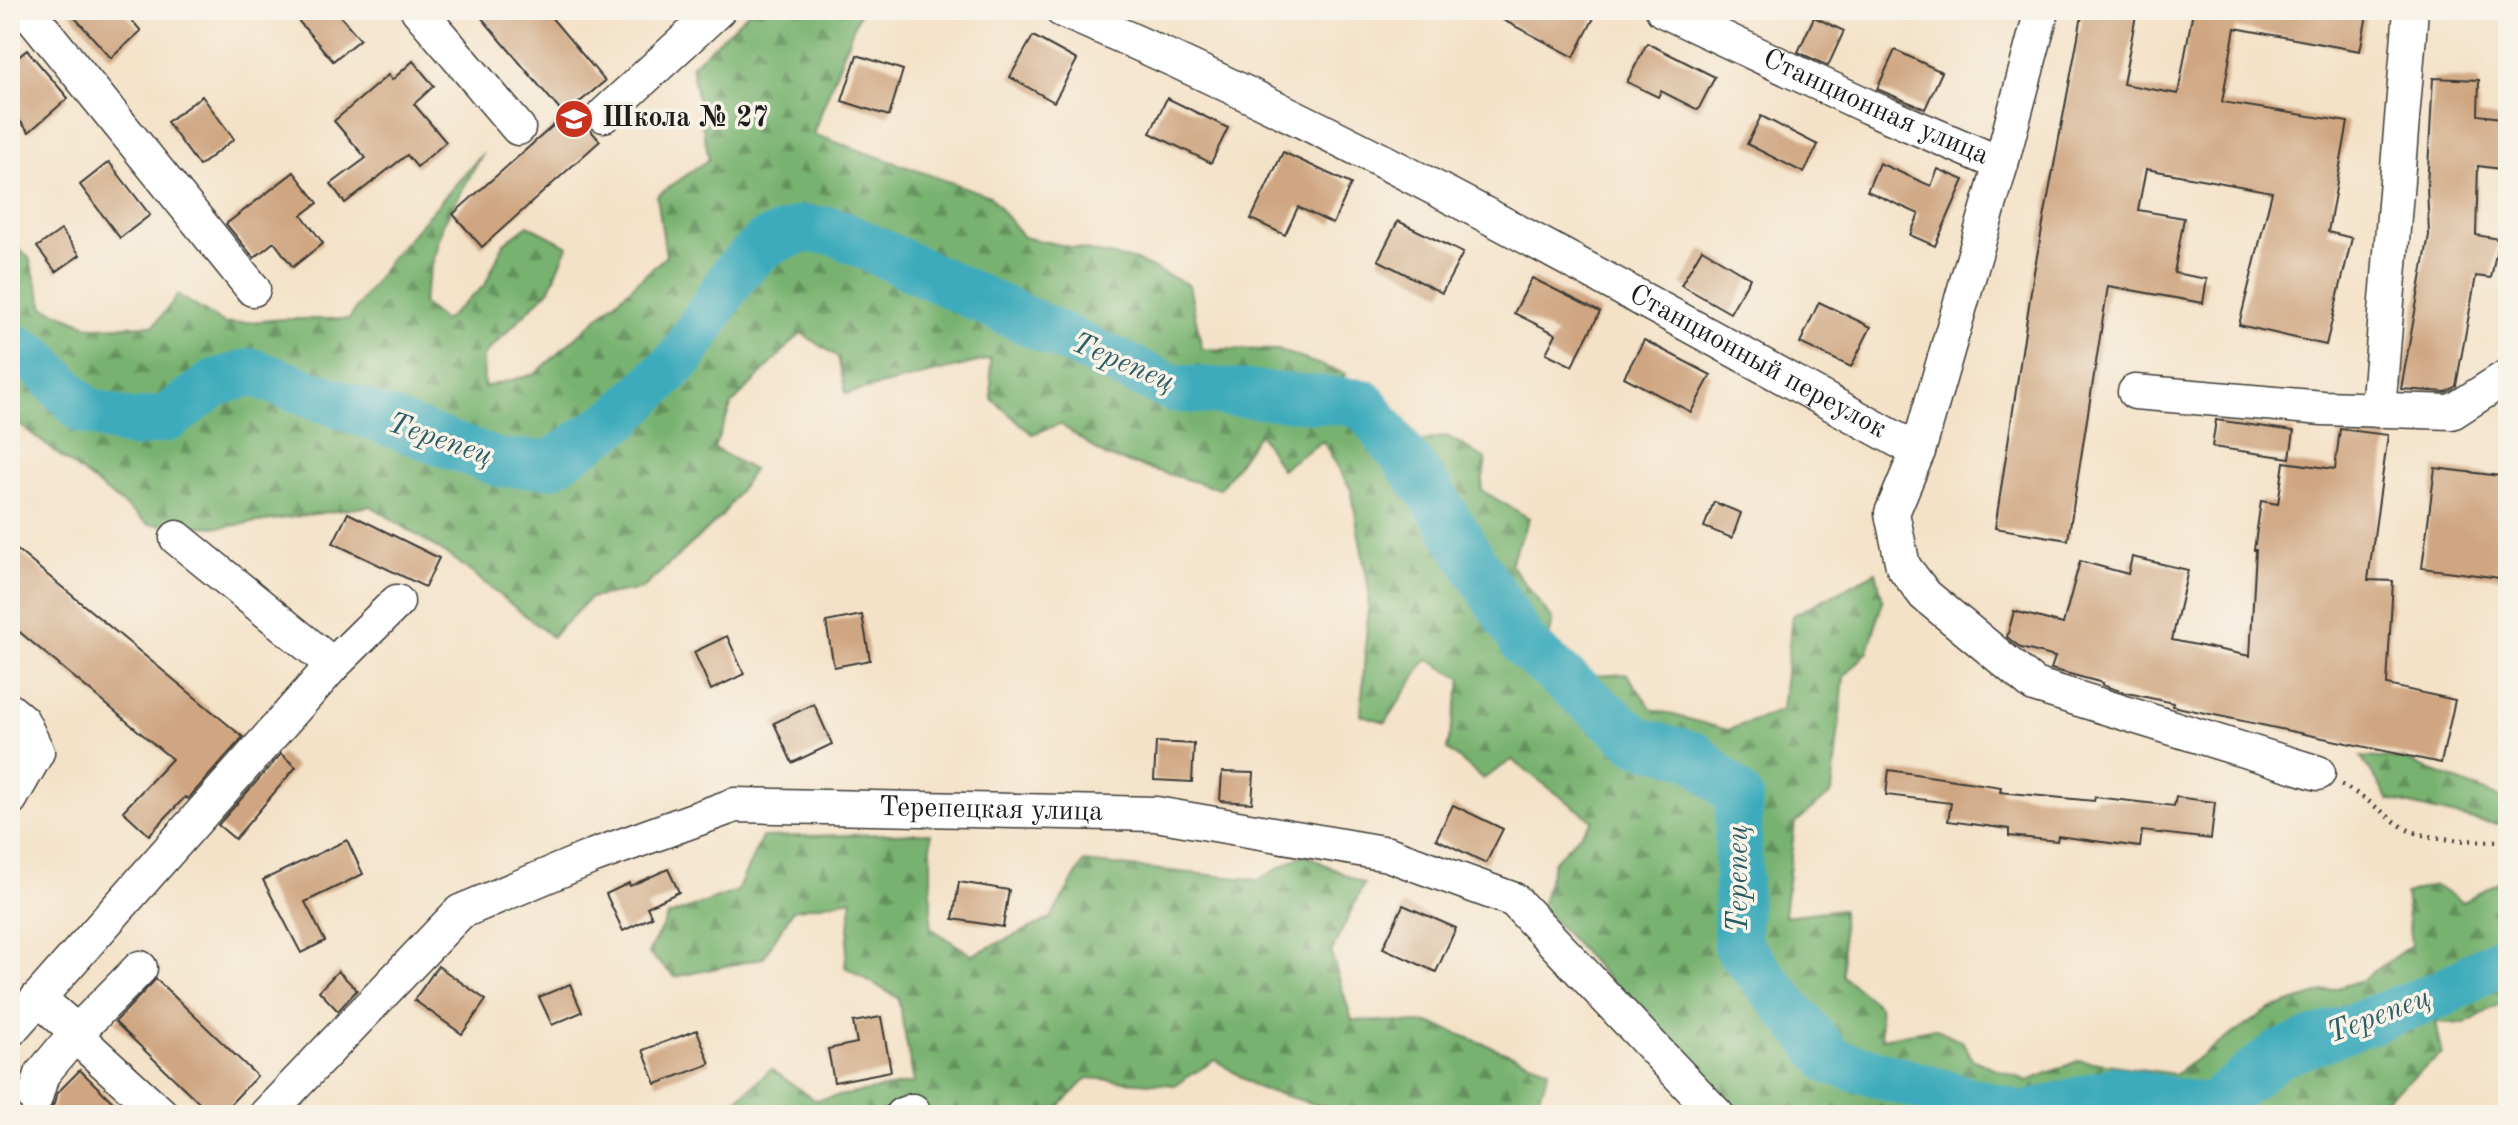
<svg xmlns="http://www.w3.org/2000/svg" width="2518" height="1125" font-family="'Old Standard TT',serif">
	<style>
		.forest { fill: url(#forest-firs); stroke: #4a6746; stroke-width: 2 }
		.lines { fill: none; stroke-linecap: round; stroke-linejoin: round }
		.river { stroke: #3cabbb; stroke-width: 48 }
		.building { fill: #cfa681 }
		.minor-casing { stroke: #3c3a36; stroke-width: 37 }
		.path { stroke: #3c3a36; stroke-width: 5; stroke-dasharray: 2 6; stroke-linecap: butt }
		.minor { stroke: #fff; stroke-width: 34 }
		.labels { text-anchor: middle; dominant-baseline: central; stroke-width: 7; stroke-linejoin: round; paint-order: stroke }
		.street-label { font-size: 28px; fill: #1c1c1c; stroke: #f7f3e8 }
		.poi-label { font-size: 28px; font-weight: bold; fill: #1c1c1c; stroke: #f7f3e8; text-anchor: start }
		.water-label { font-size: 30px; font-style: italic; fill: #2a5c64; stroke: #f7f3e8 }
	</style>
	<defs>
		<pattern id="forest-firs" width="22" height="20" patternUnits="userSpaceOnUse" patternTransform="scale(2)"><rect width="22" height="20" fill="#78b270"/><path d="M5 1l3.5 6h-7zM16 11l3.5 6h-7z" fill="#62905b"/></pattern>
	</defs>
	<rect width="100%" height="100%" fill="#f7f3e8"/>
	<filter id="ink" filterUnits="userSpaceOnUse"><feTurbulence type="fractalNoise" baseFrequency=".0125" numOctaves="2"/><feDisplacementMap in="SourceGraphic" scale="16" xChannelSelector="R" yChannelSelector="G"/><feConvolveMatrix kernelMatrix="1 2 1 2 8 2 1 2 1" color-interpolation-filters="sRGB"/></filter>
	<filter id="wash" filterUnits="userSpaceOnUse"><feTurbulence type="fractalNoise" baseFrequency=".006" numOctaves="4" result="noise"/><feDisplacementMap in="SourceGraphic" scale="32" xChannelSelector="R" yChannelSelector="G"/><feGaussianBlur stdDeviation="1.8" result="paint"/><feColorMatrix in="noise" values="0 0 0 0 0 0 0 0 0 0 0 0 0 0 0 0 0 1.4 0 .05"/><feComposite in="paint" operator="in"/></filter>
	<g filter="url(#wash)">
		<rect width="100%" height="100%" fill="#f4e2c8"/>
		<g class="forest">
			<path d="M751,10H860L813,134L990,196L1023,237L1137,261L1189,285L1202,349L1278,350L1346,374L1310,411L1353,420L1377,451L1447,436L1486,459L1481,490L1529,518L1510,564L1553,620L1549,639L1592,676L1627,674L1652,709L1728,730L1782,710L1792,616L1876,572L1883,600L1868,651L1844,677L1832,793L1795,823L1784,916L1842,909L1843,976L1879,1006L1882,1038L1935,1028L1962,1041L1973,1060L2028,1081L2080,1060L2174,1074L2270,1009L2362,980L2411,945L2405,894L2433,885L2463,902L2508,876V999L2465,1024L2436,1022L2442,1054L2378,1105L2353,1115H1734L1541,907L1554,861L1593,821L1512,760L1483,779L1447,749L1462,679L1427,659L1386,722L1361,715L1369,591L1351,490L1323,441L1281,469L1259,433L1220,489L1105,456L1060,424L1032,434L992,399L990,359L846,394L838,357L801,333L732,404L714,448L753,470L722,516L642,589L590,598L552,637L457,561L371,506L223,527L148,524L10,417V240L29,258L44,307L92,327L154,325L178,295L225,324L283,319H349L391,258L483,153L443,224L422,303L444,321L485,285L504,243L528,225L568,246L550,289L483,356L484,387L535,374L666,256L657,196L709,159L691,66Z"/>
			<path d="M2361,757L2402,759L2508,801V825L2482,822L2389,800Z"/>
			<path d="M931,833V928L972,955L1050,919L1084,862L1258,880L1304,854L1364,884L1331,953L1352,1020L1433,1024L1549,1069L1534,1115H1352L1258,1088L1215,1060L1175,1085L1088,1078L1051,1115H720L771,1069L815,1100L914,1083L898,998L845,967L852,899L793,910L763,958L675,977L648,953L668,916L737,891L762,837Z"/>
		</g>
		<g class="lines">
			<g class="river">
				<path d="M10,345L35,359L84,410L132,424L168,418L215,383L252,372L499,463L551,464L621,417L682,357L734,274L765,243L802,229L834,231L1172,388L1363,403L1431,493L1526,647L1638,741L1695,756L1739,797L1737,946L1832,1061L2020,1115"/>
				<path d="M2027,1115L2116,1090L2209,1108L2277,1055L2443,993L2508,956"/>
			</g>
		</g>
		<g id="blocks">
			<g class="building">
				<path d="M68,10H123L141,31L111,58Z"/>
				<path d="M289,10H335L360,39L333,61Z"/>
				<path d="M475,10H545L605,81L564,115Z"/>
				<path d="M1484,10H1598L1574,57Z"/>
				<path d="M2083,10H2137L2123,84L2178,94L2193,10H2368L2360,51L2235,28L2222,102L2348,122L2328,232L2352,238L2326,345L2239,325L2272,192L2146,169L2138,210L2184,218L2174,273L2207,279L2203,303L2108,286L2068,540L1995,528L2034,272Z"/>
				<path d="M1814,17L1844,31L1828,66L1798,52Z"/>
				<path d="M1033,36L1077,60L1054,102L1010,77Z"/>
				<path d="M1647,43L1715,77L1698,110L1661,91L1658,97L1627,82Z"/>
				<path d="M27,50L68,98L29,132L10,109V64Z"/>
				<path d="M1895,50L1942,72L1925,109L1877,89Z"/>
				<path d="M857,55L903,70L889,116L842,101Z"/>
				<path d="M413,61L434,86L414,104L446,142L417,167L407,155L345,203L331,184L366,158L334,121L388,75L392,80Z"/>
				<path d="M2433,78L2479,80L2478,115L2508,119V170L2478,166L2476,235L2499,239L2491,278L2476,276L2456,386L2446,392L2401,389L2429,235L2427,186Z"/>
				<path d="M202,96L234,139L199,166L167,122Z"/>
				<path d="M1167,98L1228,128L1211,163L1150,133Z"/>
				<path d="M572,109L600,141L482,247L453,214Z"/>
				<path d="M1761,116L1818,145L1804,173L1747,144Z"/>
				<path d="M1283,152L1351,184L1333,224L1298,207L1285,235L1251,219Z"/>
				<path d="M109,162L150,215L120,238L80,185Z"/>
				<path d="M1879,163L1931,186L1938,169L1964,180L1935,246L1910,235L1919,214L1867,191Z"/>
				<path d="M294,172L318,203L302,215L323,243L293,267L274,242L254,258L226,224Z"/>
				<path d="M1398,221L1463,253L1442,293L1378,260Z"/>
				<path d="M61,230L80,255L56,272L37,247Z"/>
				<path d="M1702,249L1750,278L1730,313L1681,285Z"/>
				<path d="M1532,278L1600,312L1572,366L1546,353L1556,334L1514,313Z"/>
				<path d="M1819,302L1871,327L1851,367L1800,343Z"/>
				<path d="M1644,340L1711,375L1691,412L1624,377Z"/>
				<path d="M2216,420L2294,431L2290,458L2212,447Z"/>
				<path d="M2340,429L2388,435L2368,580L2393,581L2387,685L2455,700L2441,763L2172,706L2173,703L2123,692L2102,685L2103,683L2051,669L2055,657L2021,648L2007,637L2014,611L2063,624L2080,561L2128,574L2132,557L2188,570L2172,640L2250,656L2256,550H2254L2261,501L2278,504L2284,462L2335,469Z"/>
				<path d="M2435,468L2508,477V579L2422,568Z"/>
				<path d="M1714,502L1741,513L1732,538L1704,527Z"/>
				<path d="M348,513L439,558L425,587L333,543Z"/>
				<path d="M10,544L243,737L188,799L185,797L149,835L123,811L172,759L10,624Z"/>
				<path d="M862,615L870,660L834,667L826,622Z"/>
				<path d="M727,636L744,674L711,690L694,652Z"/>
				<path d="M814,704L832,744L792,763L774,723Z"/>
				<path d="M1156,742L1194,744L1192,782L1154,780Z"/>
				<path d="M281,754L296,767L235,839L218,825Z"/>
				<path d="M1889,770L2001,787L2000,792L2094,801L2095,797L2174,806L2176,797L2215,802L2211,839L2142,831L2140,847L2058,836L2057,841L2009,836V829L1948,821L1951,803L1886,795Z"/>
				<path d="M1222,772L1254,773L1252,803L1220,801Z"/>
				<path d="M1453,805L1503,829L1486,863L1436,839Z"/>
				<path d="M347,840L363,874L305,902L325,941L301,953L263,880Z"/>
				<path d="M668,869L679,892L647,907L652,917L623,931L606,894L629,883L630,886Z"/>
				<path d="M959,882L1009,890L1003,927L953,919Z"/>
				<path d="M1403,905L1456,928L1436,972L1383,948Z"/>
				<path d="M438,966L486,1000L462,1034L414,1000Z"/>
				<path d="M338,971L357,990L338,1011L319,991Z"/>
				<path d="M156,979L257,1076L220,1115H212L115,1022Z"/>
				<path d="M570,984L582,1012L552,1025L539,997Z"/>
				<path d="M881,1017L891,1071L834,1082L828,1049L857,1043L853,1022Z"/>
				<path d="M697,1030L710,1064L656,1084L643,1050Z"/>
				<path d="M80,1070L126,1115H44L54,1104L57,1093Z"/>
			</g>
		</g>
	</g>
	<g filter="url(#ink)">
		<use href="#blocks" fill-opacity="0" stroke="#3c3a36" stroke-width="2"/>
		<g class="lines">
			<g class="minor-casing">
				<g id="minor">
					<path d="M27,10L253,289"/>
					<path d="M418,10L518,128"/>
					<path id="s1" d="M1062,10C1358,136 1637,297 1918,451"/>
					<path id="s2" d="M1663,10L1869,107L2001,164"/>
					<path d="M2042,10L2001,164L1918,451L1892,513L1903,566L1925,595L2034,685L2318,773"/>
					<path d="M604,115L718,10"/>
					<path d="M2135,392L2323,408L2452,412L2508,376"/>
					<path d="M2378,410L2411,10"/>
					<path d="M177,538L333,665"/>
					<path d="M10,711L22,721L37,752L10,799"/>
					<path d="M38,998L77,1032L140,968"/>
					<path d="M10,1030L333,665L397,602"/>
					<path d="M35,1098L42,1074L77,1032L79,1039L162,1115"/>
					<path id="s3" d="M266,1115L460,912L594,856L735,805L1156,814L1388,854L1514,900L1717,1115"/>
					<path d="M902,1115L913,1111"/>
				</g>
			</g>
			<path class="path" d="M2341,785C2367,797 2380,812 2403,827C2424,841 2483,842 2508,841"/>
			<use href="#minor" class="minor"/>
		</g>
	</g>
	<defs>
		<g id="school-disc" transform="scale(2)"><circle r="9.5" fill="#c8321e" stroke="#f7f3e8"/><path d="M0-5L7-2L0 1L-7-2ZM-4 1L0 2.5L4 1V4Q0 6-4 4Z" fill="#fff"/></g>
	</defs>
	<g fill-rule="evenodd">
		<use href="#school-disc" x="574" y="119"/>
	</g>
	<g class="labels">
		<g class="street-label">
			<text stroke="none"><textPath href="#s2" startOffset="234">Станционная улица</textPath></text>
			<text stroke="none"><textPath href="#s1" startOffset="780">Станционный переулок</textPath></text>
			<text stroke="none"><textPath href="#s3" startOffset="832">Терепецкая улица</textPath></text>
		</g>
		<g class="poi-label">
			<text x="602" y="119">Школа № 27</text>
		</g>
		<g class="water-label">
			<text transform="translate(1123 363) rotate(23)">Терепец</text>
			<text transform="translate(440 440) rotate(19)">Терепец</text>
			<text transform="translate(1739 879) rotate(-90)">Терепец</text>
			<text transform="translate(2379 1016) rotate(-21)">Терепец</text>
		</g>
	</g>
	<rect width="2518" height="1125" fill="none" stroke="#f7f3e8" stroke-width="40"/>
</svg>
